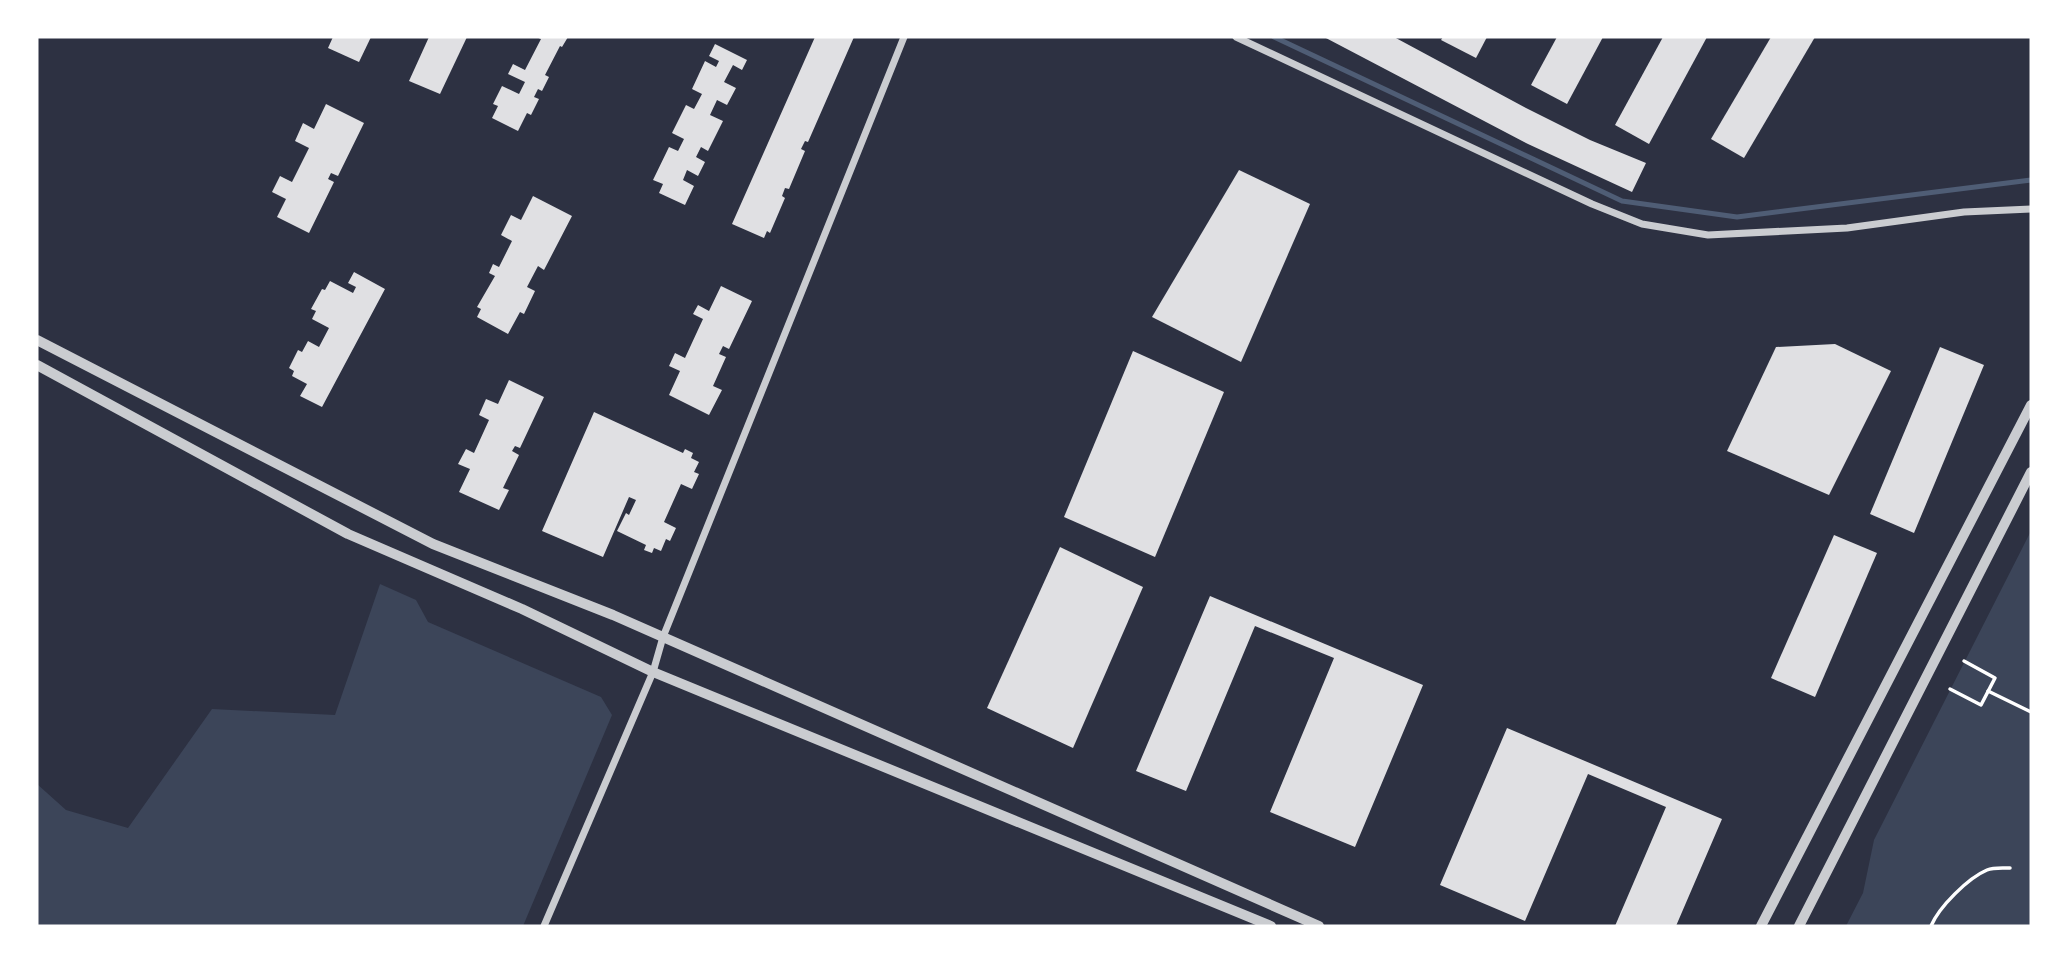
<svg xmlns="http://www.w3.org/2000/svg" width="2068" height="963" font-family="Figtree,sans-serif">
	<style>
		.green { fill: #3c4559 }
		.lines { fill: none; stroke-linecap: round; stroke-linejoin: round }
		.stream { stroke: #4f5d75; stroke-width: 5 }
		.building { fill: #e0e0e3 }
		.path { stroke: #fff; stroke-width: 3.5 }
		.minor { stroke: #caccd0; stroke-width: 7 }
		.tertiary { stroke: #caccd0; stroke-width: 10 }
	</style>
	<rect width="100%" height="100%" fill="#2d3142"/>
	<g class="green">
		<path d="M2031,531V926H1846L1863,893L1874,840Z"/>
		<path d="M380,584L416,600L428,622L601,697L612,715L523,926H37V784L66,810L128,828L212,709L335,715Z"/>
	</g>
	<g class="lines">
		<path class="stream" d="M1274,37L1622,201L1737,217L2031,180"/>
	</g>
	<g class="building">
		<path d="M333,37H371L359,62L328,48Z"/>
		<path d="M429,37H467L440,94L409,81Z"/>
		<path d="M536,37H568L562,47L560,46L545,75L549,77L542,91L538,89L534,97L539,99L531,115L527,113L518,131L492,118L498,106L493,104L502,86L519,94L525,82L508,74L513,64L525,70L541,39Z"/>
		<path d="M815,37H854L808,142L805,141L801,149L805,151L789,189L785,188L782,196L785,198L770,233L767,231L764,238L732,224Z"/>
		<path d="M1324,37H1394L1526,108L1590,140L1646,163L1632,192L1528,144Z"/>
		<path d="M1443,37H1487L1476,58L1441,40Z"/>
		<path d="M1557,37H1603L1567,104L1531,85Z"/>
		<path d="M1663,37H1707L1649,144L1615,125Z"/>
		<path d="M1771,37H1815L1744,158L1711,139Z"/>
		<path d="M715,44L747,60L742,70L733,65L724,82L736,88L727,105L717,100L710,115L723,121L708,151L701,147L696,157L705,162L698,176L687,170L683,180L694,186L685,205L659,193L663,184L653,180L669,147L678,151L684,139L672,133L686,105L694,109L702,94L692,89L705,61L716,67L719,61L709,56Z"/>
		<path d="M326,104L364,123L338,176L331,173L328,179L334,182L309,233L277,217L286,199L272,192L280,176L292,182L309,148L295,141L303,123L314,129Z"/>
		<path d="M1239,170L1310,204L1241,362L1152,317Z"/>
		<path d="M533,196L572,216L544,270L538,266L527,287L535,291L524,314L520,312L508,334L477,317L481,309L477,307L495,276L489,273L493,264L499,267L512,241L501,235L511,215L521,220Z"/>
		<path d="M354,272L385,289L322,407L300,396L307,384L292,376L294,371L289,368L298,350L302,352L308,341L319,347L329,328L312,319L316,311L311,309L322,289L325,290L330,281L353,293L356,287L348,283Z"/>
		<path d="M721,286L752,301L729,349L723,346L719,354L726,357L713,386L722,390L709,415L669,395L680,371L669,366L675,353L685,358L703,319L693,314L698,305L709,311Z"/>
		<path d="M1835,344L1891,371L1829,495L1727,451L1776,347Z"/>
		<path d="M1940,347L1984,365L1914,533L1870,514Z"/>
		<path d="M1133,351L1224,392L1155,557L1064,517Z"/>
		<path d="M509,380L544,397L520,448L515,446L512,451L519,455L503,488L509,490L499,510L459,492L470,469L458,464L466,449L474,453L489,420L479,415L486,399L498,404Z"/>
		<path d="M594,412L683,453L685,449L693,453L691,458L699,462L694,472L699,474L692,489L681,484L664,522L676,528L670,541L666,539L661,551L654,548L652,553L644,550L646,545L617,531L626,513L629,515L636,500L629,497L603,557L542,531Z"/>
		<path d="M1834,535L1877,553L1815,697L1771,678Z"/>
		<path d="M1060,547L1143,587L1073,748L987,708Z"/>
		<path d="M1210,596L1423,685L1355,847L1270,812L1334,658L1255,626L1186,791L1136,771Z"/>
		<path d="M1507,728L1722,819L1676,926H1615L1666,807L1588,774L1525,921L1440,885Z"/>
	</g>
	<g class="lines">
		<g class="path">
			<path d="M1950,689L1981,705L1995,678L1964,661"/>
			<path d="M1988,691L2031,712"/>
			<path d="M1931,926C1939,907 1968,878 1987,870C1994,867 2003,868 2010,868"/>
		</g>
		<g class="minor">
			<path d="M1236,37L1592,204L1642,224L1708,235L1847,228L1964,212L2031,209"/>
			<path d="M544,926L653,672L663,637L904,37"/>
		</g>
		<g class="tertiary">
			<path d="M37,340L433,544L613,615L1319,926"/>
			<path d="M37,365L348,534L522,609L653,672L1271,926"/>
			<path d="M1761,926L2031,405"/>
			<path d="M1799,926L2031,472"/>
		</g>
	</g>
	<rect width="2068" height="963" fill="none" stroke="#ffffff" stroke-width="77"/>
</svg>
